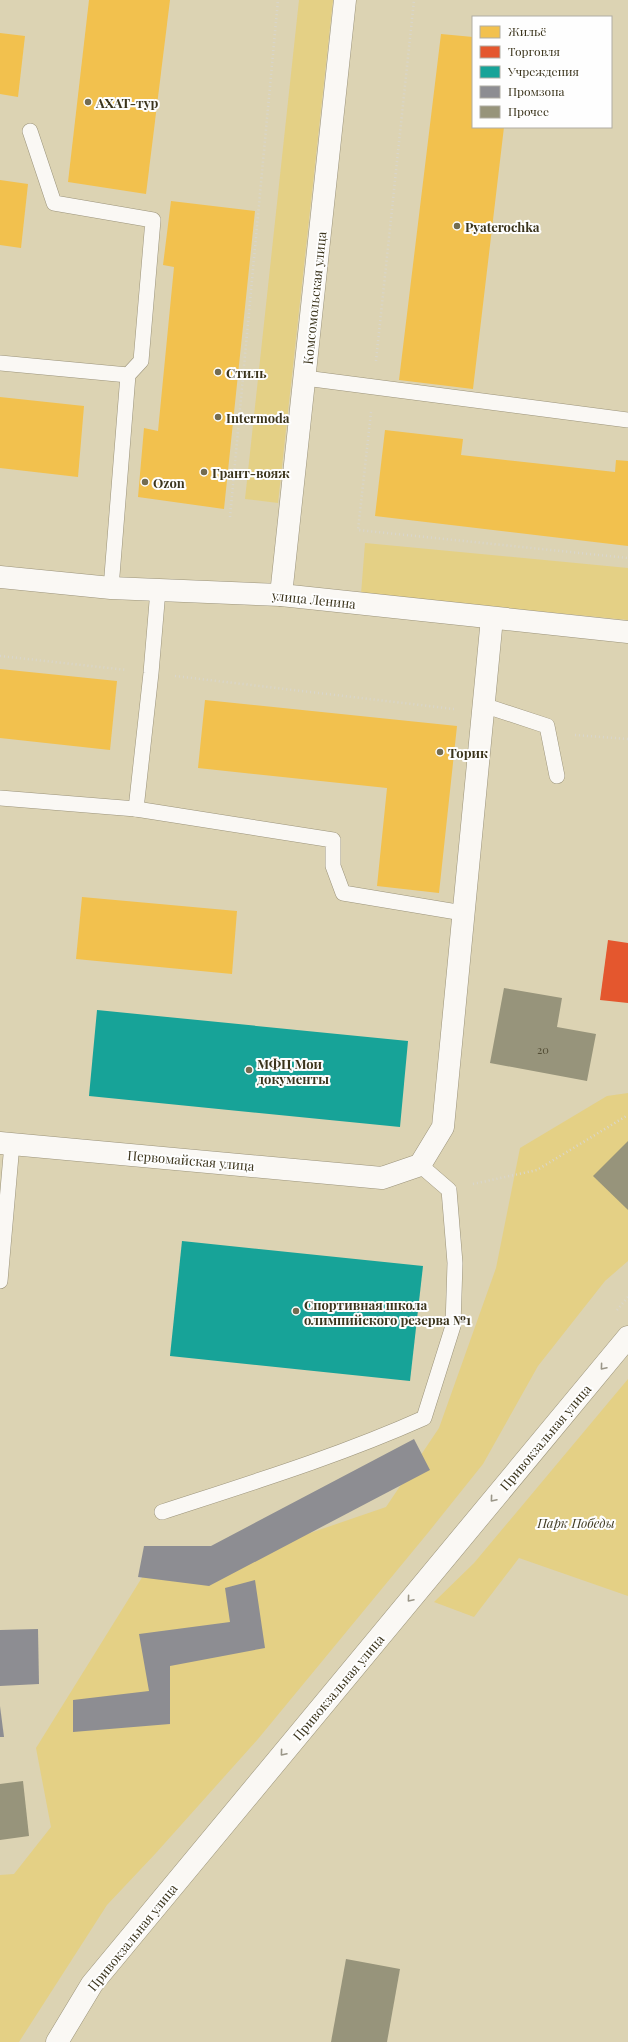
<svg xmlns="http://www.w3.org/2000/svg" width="628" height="2042" font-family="'Playfair Display',serif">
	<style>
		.green { fill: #e4d085 }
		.homes { fill: #f2c14e }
		.shops { fill: #e4572e }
		.public { fill: #17a398 }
		.industry { fill: #8d8d92 }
		.building { fill: #97947b }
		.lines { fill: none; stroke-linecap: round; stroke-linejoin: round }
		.lane-casing { stroke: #9b937a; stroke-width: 16 }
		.street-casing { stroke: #9b937a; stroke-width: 23 }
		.secondary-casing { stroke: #9b937a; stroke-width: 23 }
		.path { stroke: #d9d6cc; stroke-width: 2.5; stroke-dasharray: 1 3; stroke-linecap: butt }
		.lane { stroke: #faf8f4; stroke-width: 15 }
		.street { stroke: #faf8f4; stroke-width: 22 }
		.secondary { stroke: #faf8f4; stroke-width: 22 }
		.oneway { stroke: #9a9688 }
		.poi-dot { fill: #736c51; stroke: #fefefe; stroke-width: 1.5 }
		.labels { text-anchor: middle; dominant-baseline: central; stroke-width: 4; stroke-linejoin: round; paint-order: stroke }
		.number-label { font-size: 11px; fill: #524c34 }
		.poi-label { font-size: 13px; font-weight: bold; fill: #3b341c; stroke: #fefefe; text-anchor: start }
		.street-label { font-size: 13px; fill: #3b341c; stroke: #fefefe }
		.park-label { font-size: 13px; font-style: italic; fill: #423c24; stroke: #fefefe }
	</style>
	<rect width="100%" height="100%" fill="#dcd3b3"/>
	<g class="green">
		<path d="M299,0H333L278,503L245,499Z"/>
		<path d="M365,543L628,568V620L361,594Z"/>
		<path d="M628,1093V1261L605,1281L538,1366L483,1464L427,1534L258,1739L156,1853L107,1905L19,2042H0V1875L14,1874L51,1827L36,1748L151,1563L281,1543L386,1507L439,1428L496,1268L520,1148L607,1096Z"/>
		<path d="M628,1379V1596L519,1558L474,1617L434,1602L474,1563Z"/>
	</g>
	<g class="homes">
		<path d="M89,0H170L146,194L68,182Z"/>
		<path d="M0,33L25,36L18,97L0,94Z"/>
		<path d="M441,34L473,37V127H504L473,389L399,380Z"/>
		<path d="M0,180L28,184L21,248L0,245Z"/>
		<path d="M171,201L255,211L224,509L138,497L144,428L158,431L174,267L163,265Z"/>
		<path d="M0,397L84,406L78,477L0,468Z"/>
		<path d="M385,430L463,439L461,455L615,472L616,460L628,461V546L375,516Z"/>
		<path d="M0,669L117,681L110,750L0,738Z"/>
		<path d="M205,700L457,726L439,893L377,886L387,788L198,768Z"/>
		<path d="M82,897L237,911L232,974L76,959Z"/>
	</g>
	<path class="shops" d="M608,940L628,943V1003L600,1000Z"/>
	<g class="public">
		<path d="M97,1010L408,1041L400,1127L89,1096Z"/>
		<path d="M182,1241L423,1266L410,1381L170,1356Z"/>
	</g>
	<g class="industry">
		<path d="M414,1439L430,1470L209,1586L138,1577L144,1546H211Z"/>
		<path d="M255,1580L265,1648L170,1666V1724L73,1732V1700L149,1691L139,1634L230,1622L225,1588Z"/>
		<path d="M38,1629L39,1684L0,1686V1630Z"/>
		<path d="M0,1706L4,1737H0Z"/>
	</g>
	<g class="building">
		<path d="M504,988L562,998L557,1027L596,1034L587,1081L490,1063Z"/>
		<path d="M628,1141V1210L593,1176Z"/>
		<path d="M23,1781L29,1836L0,1840V1784Z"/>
		<path d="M346,1959L400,1969L387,2042H331Z"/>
	</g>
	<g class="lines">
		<g class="lane-casing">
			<g id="lane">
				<path d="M30,131L54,203L153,220L141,361L128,375L111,588"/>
				<path d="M0,363L128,375"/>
				<path d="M305,378L628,420"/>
				<path d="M483,705L547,726L557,776"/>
				<path d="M0,798L136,809L151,673L158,590"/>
				<path d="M136,809L333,840V866L343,893L463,913"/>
				<path d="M0,1281L12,1144"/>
				<path d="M162,1512C251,1483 339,1456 424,1418L453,1326L455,1263L449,1190L420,1165"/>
			</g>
		</g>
		<g class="street-casing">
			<g id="street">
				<path d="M0,577L111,588L281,595"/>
				<path d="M0,1143L382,1178L420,1165L443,1127L492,618"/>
			</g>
		</g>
		<g class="secondary-casing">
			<g id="secondary">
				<path d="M345,0L281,595L628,632"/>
				<path d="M57,2042L92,1984L628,1337"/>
			</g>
		</g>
		<g class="path">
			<path d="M376,361L414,0"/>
			<path d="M371,412L358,530L628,558"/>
			<path d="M230,517L278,0"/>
			<path d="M0,656L127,670"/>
			<path d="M175,676L454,709"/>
			<path d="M575,735L628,739"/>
			<path d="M473,1184L537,1170L628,1115"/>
			<path d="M617,1310L628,1297"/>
		</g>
		<use href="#lane" class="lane"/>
		<use href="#street" class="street"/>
		<use href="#secondary" class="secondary"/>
	</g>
	<defs><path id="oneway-chevron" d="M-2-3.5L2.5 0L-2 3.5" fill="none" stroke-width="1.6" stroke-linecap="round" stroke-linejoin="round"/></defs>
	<g class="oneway">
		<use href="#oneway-chevron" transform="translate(603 1367) rotate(130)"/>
		<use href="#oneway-chevron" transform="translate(493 1499) rotate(130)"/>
		<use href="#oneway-chevron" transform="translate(410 1599) rotate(130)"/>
		<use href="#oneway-chevron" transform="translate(283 1753) rotate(130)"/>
	</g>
	<g class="poi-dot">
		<circle cx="88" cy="102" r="4"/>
		<circle cx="457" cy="226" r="4"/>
		<circle cx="218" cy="372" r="4"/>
		<circle cx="218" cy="417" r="4"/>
		<circle cx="204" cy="472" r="4"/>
		<circle cx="145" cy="482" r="4"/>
		<circle cx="440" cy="752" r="4"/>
		<circle cx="249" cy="1070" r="4"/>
		<circle cx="296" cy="1311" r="4"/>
	</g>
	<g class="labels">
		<g class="number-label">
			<text x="543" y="1049">20</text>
		</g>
		<g class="poi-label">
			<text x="96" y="102">АХАТ-тур</text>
			<text x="465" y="226">Pyaterochka</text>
			<text x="226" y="372">Стиль</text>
			<text x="226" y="417">Intermoda</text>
			<text x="212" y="472">Грант-вояж</text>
			<text x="153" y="482">Ozon</text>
			<text x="448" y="752">Торик</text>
			<text x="257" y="1063">МФЦ Мои<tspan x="257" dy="15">документы</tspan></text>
			<text x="304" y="1304">Спортивная школа<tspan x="304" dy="15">олимпийского резерва №1</tspan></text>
		</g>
		<g class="street-label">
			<text transform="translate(314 298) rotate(-84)">Комсомольская улица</text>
			<text transform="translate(314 599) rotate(6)">улица Ленина</text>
			<text transform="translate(191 1160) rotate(5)">Первомайская улица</text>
			<text transform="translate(545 1437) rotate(-50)">Привокзальная улица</text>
			<text transform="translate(338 1687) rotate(-50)">Привокзальная улица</text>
			<text transform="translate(132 1937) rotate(-51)">Привокзальная улица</text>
		</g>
		<g class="park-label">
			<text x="576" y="1522">Парк Победы</text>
		</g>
	</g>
	<rect x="472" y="16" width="140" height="112" fill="#fefefe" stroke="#b0ada4"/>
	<rect x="480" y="26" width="20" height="12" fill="#f2c14e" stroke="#b0ada4"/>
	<text x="508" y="36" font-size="12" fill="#3b341c">Жильё</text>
	<rect x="480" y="46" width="20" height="12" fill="#e4572e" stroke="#b0ada4"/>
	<text x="508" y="56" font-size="12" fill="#3b341c">Торговля</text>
	<rect x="480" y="66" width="20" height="12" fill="#17a398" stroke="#b0ada4"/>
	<text x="508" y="76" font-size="12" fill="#3b341c">Учреждения</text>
	<rect x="480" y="86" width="20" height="12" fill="#8d8d92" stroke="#b0ada4"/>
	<text x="508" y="96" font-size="12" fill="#3b341c">Промзона</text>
	<rect x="480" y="106" width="20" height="12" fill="#97947b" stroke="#b0ada4"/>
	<text x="508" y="116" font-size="12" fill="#3b341c">Прочее</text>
</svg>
